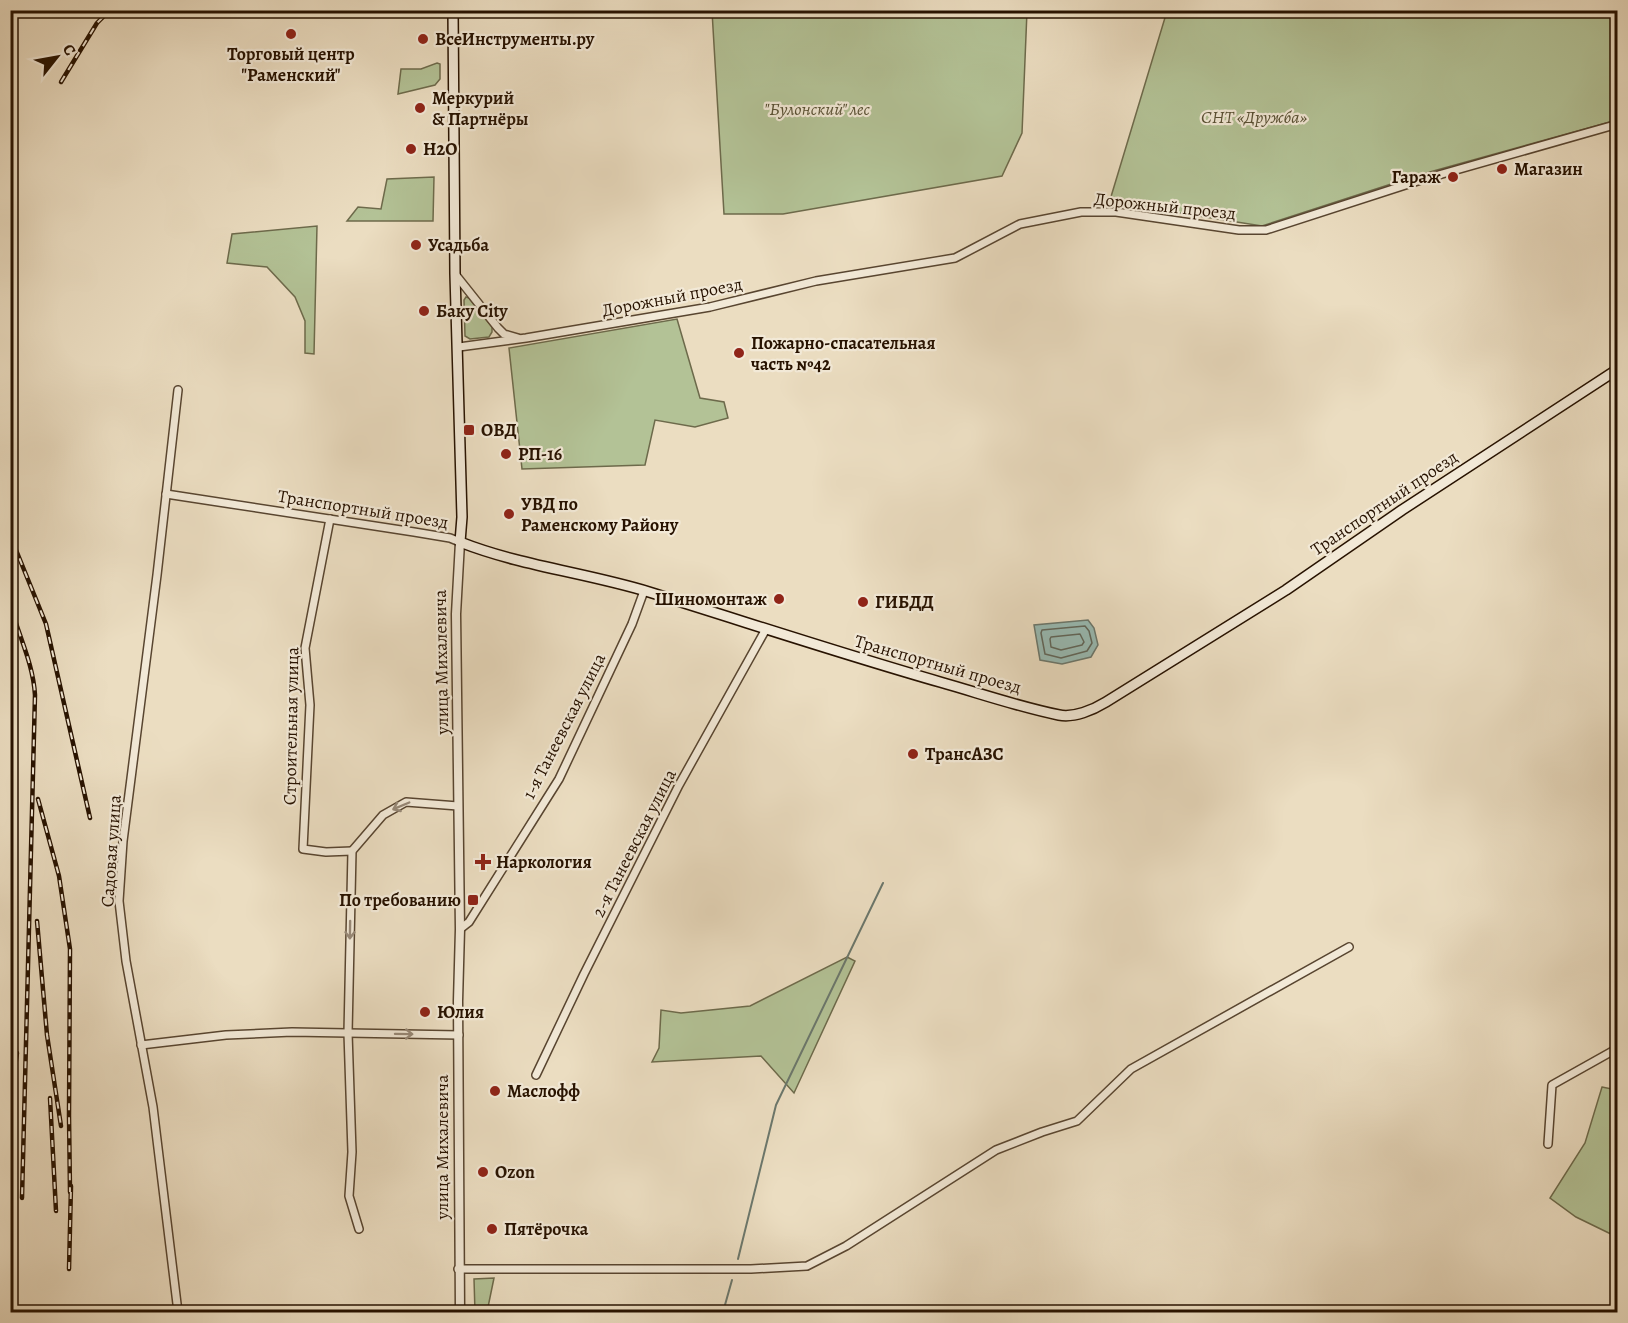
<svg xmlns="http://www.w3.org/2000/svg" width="1628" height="1323" font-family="Alegreya,serif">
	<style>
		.green { fill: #b3c296; stroke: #6d6a4b; stroke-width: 1.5 }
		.water { fill: #98bbb4; stroke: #6b776c; stroke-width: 1.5 }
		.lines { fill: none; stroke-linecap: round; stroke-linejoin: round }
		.shore { stroke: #60665a; stroke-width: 1.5 }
		.stream { stroke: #6b776c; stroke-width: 2 }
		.minor-casing { stroke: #584530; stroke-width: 10 }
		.tertiary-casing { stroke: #584530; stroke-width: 11 }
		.secondary-casing { stroke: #271200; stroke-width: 12 }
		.minor { stroke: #f2e9d7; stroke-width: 7 }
		.tertiary { stroke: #f2e9d7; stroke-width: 8 }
		.secondary { stroke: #f2e9d7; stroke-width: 9 }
		.rail-casing { stroke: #271200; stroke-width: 4.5 }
		.rail { stroke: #f2e9d7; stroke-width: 2; stroke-dasharray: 7; stroke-linecap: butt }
		.oneway { stroke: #978876 }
		.poi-dot { fill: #8f2418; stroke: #f2e9d7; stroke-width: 2 }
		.labels { text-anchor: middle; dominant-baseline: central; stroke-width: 4.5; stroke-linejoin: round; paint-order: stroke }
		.poi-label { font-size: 18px; font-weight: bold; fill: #271200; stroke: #f2e9d7; text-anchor: start }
		.park-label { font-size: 18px; font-style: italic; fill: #585034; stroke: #f2e9d7 }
		.street-label { font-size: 18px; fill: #271200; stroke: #f2e9d7 }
	</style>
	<rect width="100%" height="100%" fill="#ebddc1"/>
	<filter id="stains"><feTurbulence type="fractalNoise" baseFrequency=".00333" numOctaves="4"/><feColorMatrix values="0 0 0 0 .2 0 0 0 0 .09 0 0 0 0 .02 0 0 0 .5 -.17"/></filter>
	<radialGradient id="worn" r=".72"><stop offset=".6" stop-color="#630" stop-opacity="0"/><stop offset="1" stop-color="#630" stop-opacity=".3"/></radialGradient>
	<g class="green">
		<path d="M712,11H1027L1022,133L1002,176L783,214H724Z"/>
		<path d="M1167,11H1617V120L1419,175L1262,226L1148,208L1110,200Z"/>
		<path d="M437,63L440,64V79L435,85L398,94L401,69H421Z"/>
		<path d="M434,177L433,221H347L358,207L381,209L387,179Z"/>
		<path d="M317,226L314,354L305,353V321L295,297L267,267L227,263L232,234Z"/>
		<path d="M466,297L469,298L492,327V332L489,337L470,339L465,336L464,300Z"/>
		<path d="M677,319L700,398L724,402L728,418L695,427L655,420L645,465L522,469L509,348Z"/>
		<path d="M847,957L855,961L794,1093L761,1056L652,1062L659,1048L661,1010L681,1013L750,1006Z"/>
		<path d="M1602,1087L1617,1090V1237L1576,1217L1550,1198L1585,1143Z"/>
		<path d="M494,1278L487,1312H475L474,1279Z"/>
	</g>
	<path class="water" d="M1088,620L1094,628L1098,645L1091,657L1062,664L1040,660L1034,625Z"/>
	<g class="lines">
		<g class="shore">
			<path d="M1085,626L1089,631L1092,643L1087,651L1061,658L1045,654L1041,633L1042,630Z"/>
			<path d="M1080,634L1084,642L1082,645L1061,650L1051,647L1050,639L1051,637Z"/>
		</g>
		<g class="stream">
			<path d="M738,1259L776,1105L883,883"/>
			<path d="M723,1312L732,1280"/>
		</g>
		<g class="minor-casing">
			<g id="minor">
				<path d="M455,274L498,328L504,334L518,338"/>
				<path d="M459,347L526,338L710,307L816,281L955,258L1020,224L1081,212H1116L1239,230H1266L1421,180L1618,124"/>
				<path d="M178,390L157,575L123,841L119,901L126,961L153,1107L178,1312"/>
				<path d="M166,494L414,532L450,538L460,542"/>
				<path d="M330,519L305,648L310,705L303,849L326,852L352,851"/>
				<path d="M460,929L469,922L559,779L632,624L644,591"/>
				<path d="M141,1045L226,1035L292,1032L459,1035"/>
				<path d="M536,1075L584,974L679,785L766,629"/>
				<path d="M1548,1144L1552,1085L1618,1048"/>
				<path d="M359,1229L349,1196L352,1152L348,1033L352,851L383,815L406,802L458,806"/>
				<path d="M458,1269H751L807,1266L846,1246L996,1150L1042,1132L1077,1121L1131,1069L1349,947"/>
			</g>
		</g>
		<g class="tertiary-casing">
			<path id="tertiary" d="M460,1312L458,1001L460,929L456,614L460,542"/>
		</g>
		<g class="secondary-casing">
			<path id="secondary" d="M453,10L455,274L462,517L460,542C521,566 587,573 649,592C746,622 842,654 940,682C979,693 1019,707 1059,715C1074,718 1093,710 1106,702L1286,590L1402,510L1618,369"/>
		</g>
		<use href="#minor" class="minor"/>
		<use href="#tertiary" class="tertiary"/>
		<use href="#secondary" class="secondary"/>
		<g class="rail-casing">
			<g id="rail">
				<path d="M61,82L97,23L110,10"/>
				<path d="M10,218L15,10"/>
				<path d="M10,532L16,550L46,624L90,818"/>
				<path d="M10,603C18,635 33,662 35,695L22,1198"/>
				<path d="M38,799L59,876L70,949L69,1116L70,1192"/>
				<path d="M37,921L47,1035L61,1126"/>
				<path d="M50,1098L56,1211"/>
				<path d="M10,1103L17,1053"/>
				<path d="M69,1269L71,1186"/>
			</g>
		</g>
		<use href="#rail" class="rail"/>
	</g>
	<defs><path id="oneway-shaft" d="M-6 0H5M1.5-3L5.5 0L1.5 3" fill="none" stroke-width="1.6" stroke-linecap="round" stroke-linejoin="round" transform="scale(1.5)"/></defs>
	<g class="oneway">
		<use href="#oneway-shaft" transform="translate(401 806) rotate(157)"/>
		<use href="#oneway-shaft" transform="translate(350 930) rotate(91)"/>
		<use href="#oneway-shaft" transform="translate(404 1034) rotate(1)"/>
	</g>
	<g class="poi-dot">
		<circle cx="291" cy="34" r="6"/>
		<circle cx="423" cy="39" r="6"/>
		<circle cx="420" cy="108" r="6"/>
		<circle cx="411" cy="149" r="6"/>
		<circle cx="1502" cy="169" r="6"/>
		<circle cx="1453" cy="177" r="6"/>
		<circle cx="416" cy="245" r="6"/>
		<circle cx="424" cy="311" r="6"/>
		<circle cx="739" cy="353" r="6"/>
		<rect x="463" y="424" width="12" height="12" rx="3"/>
		<circle cx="506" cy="454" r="6"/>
		<circle cx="509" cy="514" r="6"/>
		<circle cx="779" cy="599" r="6"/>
		<circle cx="863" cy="602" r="6"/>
		<circle cx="913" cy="754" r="6"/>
		<path d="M480 853h6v6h6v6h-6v6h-6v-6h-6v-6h6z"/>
		<rect x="467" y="894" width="12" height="12" rx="3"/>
		<circle cx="425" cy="1012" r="6"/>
		<circle cx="495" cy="1091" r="6"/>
		<circle cx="483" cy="1172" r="6"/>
		<circle cx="492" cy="1229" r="6"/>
	</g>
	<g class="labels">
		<g class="poi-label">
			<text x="435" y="39">ВсеИнструменты.ру</text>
			<text x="291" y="54" text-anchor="middle">Торговый центр<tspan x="291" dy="21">"Раменский"</tspan></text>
			<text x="432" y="98">Меркурий<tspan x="432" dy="21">&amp; Партнёры</tspan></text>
			<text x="423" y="149">H2O</text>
			<text x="1514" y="169">Магазин</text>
			<text x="1441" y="177" text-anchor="end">Гараж</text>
			<text x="428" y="245">Усадьба</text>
			<text x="436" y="311">Баку City</text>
			<text x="751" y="343">Пожарно-спасательная<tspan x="751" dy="21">часть №42</tspan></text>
			<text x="481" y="430">ОВД</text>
			<text x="518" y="454">РП-16</text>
			<text x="521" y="504">УВД по<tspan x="521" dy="21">Раменскому Району</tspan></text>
			<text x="767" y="599" text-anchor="end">Шиномонтаж</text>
			<text x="875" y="602">ГИБДД</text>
			<text x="925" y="754">ТрансАЗС</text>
			<text x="496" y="862">Наркология</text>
			<text x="461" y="900" text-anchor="end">По требованию</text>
			<text x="437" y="1012">Юлия</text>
			<text x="507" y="1091">Маслофф</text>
			<text x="495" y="1172">Ozon</text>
			<text x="504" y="1229">Пятёрочка</text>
		</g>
		<g class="park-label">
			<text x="817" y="109">"Булонский" лес</text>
			<text x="1254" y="117">СНТ «Дружба»</text>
		</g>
		<g class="street-label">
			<text transform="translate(1165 206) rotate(6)">Дорожный проезд</text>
			<text transform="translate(672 297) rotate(-11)">Дорожный проезд</text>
			<text transform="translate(1384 503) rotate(-34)">Транспортный проезд</text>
			<text transform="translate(363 509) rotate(9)">Транспортный проезд</text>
			<text transform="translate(441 662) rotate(-91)">улица Михалевича</text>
			<text transform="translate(938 664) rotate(16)">Транспортный проезд</text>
			<text transform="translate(291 726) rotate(-89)">Строительная улица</text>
			<text transform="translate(564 726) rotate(-63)">1-я Танеевская улица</text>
			<text transform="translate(634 843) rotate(-63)">2-я Танеевская улица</text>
			<text transform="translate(111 851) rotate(-86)">Садовая улица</text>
			<text transform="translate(442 1147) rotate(-90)">улица Михалевича</text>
		</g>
	</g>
	<rect width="1628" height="1323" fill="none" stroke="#ebddc1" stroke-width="36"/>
	<rect x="12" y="12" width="1604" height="1299" fill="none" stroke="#271200" stroke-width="3"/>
	<rect x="18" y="18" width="1592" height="1287" fill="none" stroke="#271200" stroke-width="1.5"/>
	<g transform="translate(57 57) rotate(59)" stroke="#f2e9d7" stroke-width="4.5" paint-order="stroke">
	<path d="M0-4.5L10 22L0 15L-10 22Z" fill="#271200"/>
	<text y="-9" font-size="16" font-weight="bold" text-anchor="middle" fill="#271200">С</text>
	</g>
	<rect width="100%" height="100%" filter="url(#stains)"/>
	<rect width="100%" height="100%" fill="url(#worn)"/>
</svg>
